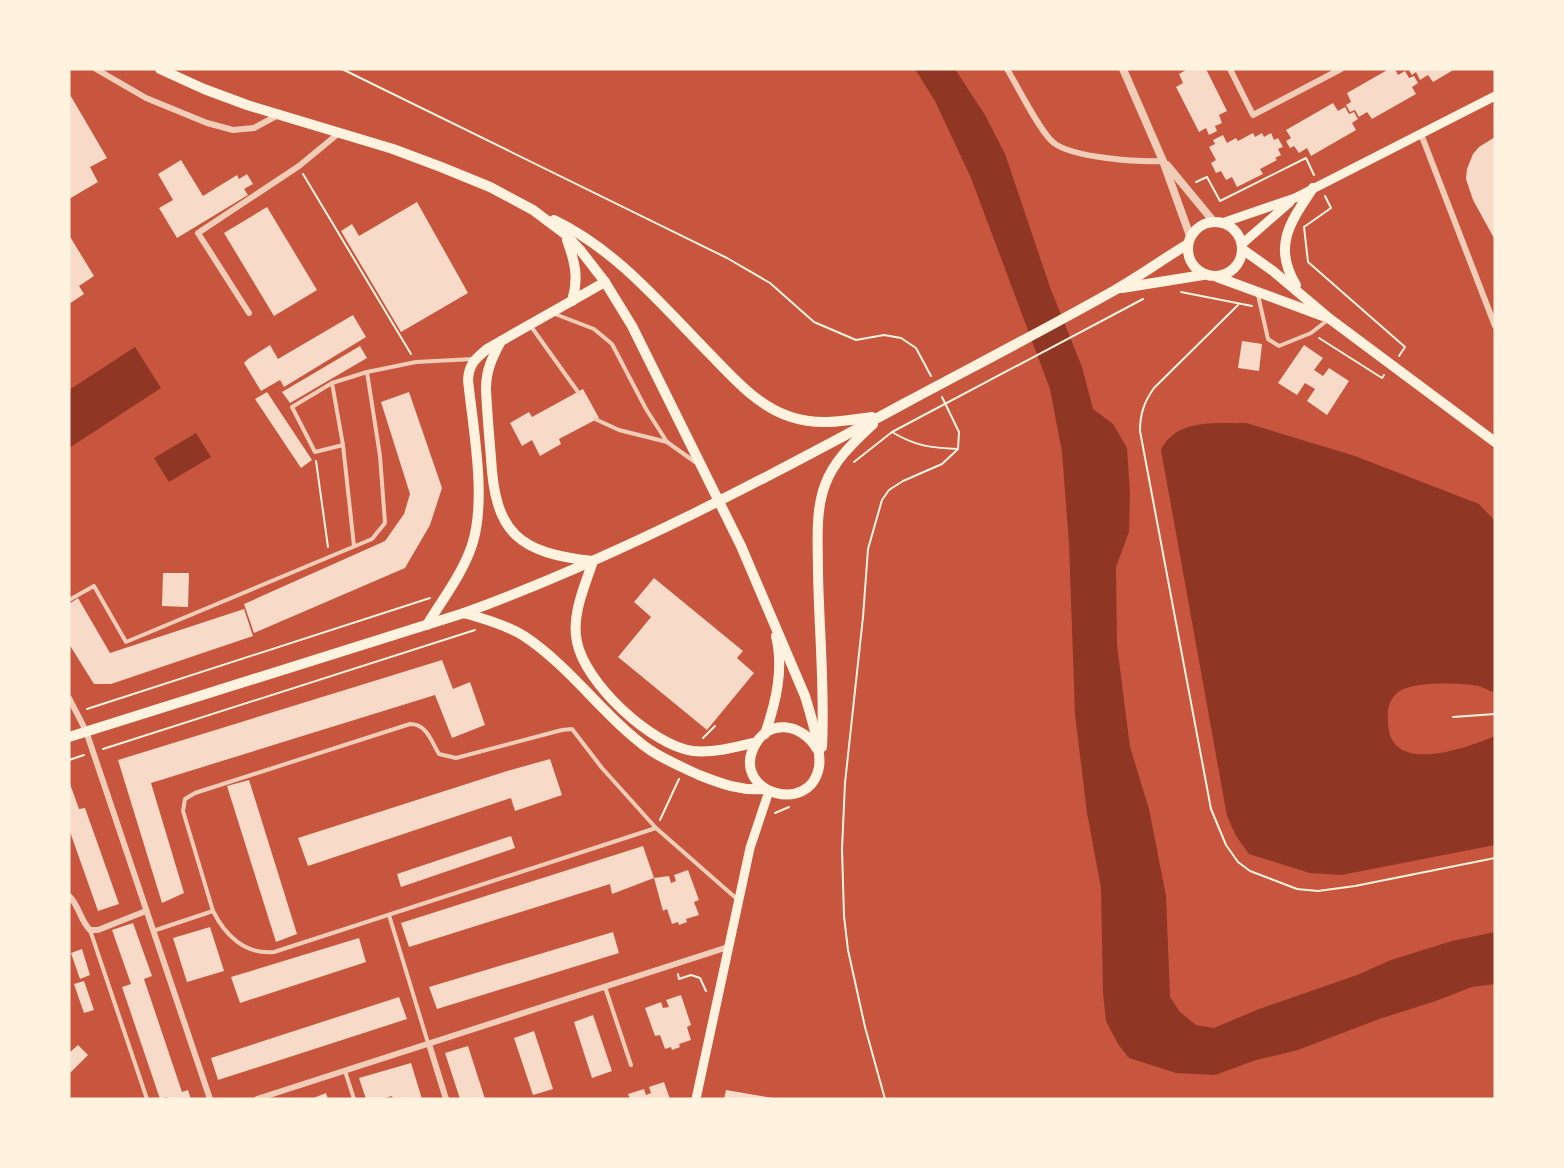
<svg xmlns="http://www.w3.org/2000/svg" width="1564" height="1168" font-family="Helvetica,sans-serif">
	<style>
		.water { fill: #8f3625 }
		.building { fill: #f7dbc8 }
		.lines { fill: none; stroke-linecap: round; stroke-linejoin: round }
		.path { stroke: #fff3e0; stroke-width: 2 }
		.service { stroke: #f1ccb7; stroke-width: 4 }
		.minor { stroke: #f1ccb7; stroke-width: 6 }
		.tertiary { stroke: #f1ccb7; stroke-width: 8 }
		.secondary { stroke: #fff3e0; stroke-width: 9 }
		.primary { stroke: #fff3e0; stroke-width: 10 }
	</style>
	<rect width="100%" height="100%" fill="#c8553d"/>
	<g class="water">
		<path d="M915,69H955L985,115L1005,154L1051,290L1082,367L1093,409L1113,424L1127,448L1130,494L1129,532L1116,567L1117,645L1130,747L1149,809L1166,896L1170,997L1180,1012L1196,1025L1214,1028L1259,1009L1357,975L1391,960L1452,941L1495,932V984L1472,987L1433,1002L1379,1019L1298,1050L1256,1060L1215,1075L1176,1073L1148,1064L1129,1058L1118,1044L1106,1021L1103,993L1101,888L1087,813L1075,714L1069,543L1062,452L1050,389L971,178L935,101Z"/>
		<path d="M135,347L161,388L69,448V390Z"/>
		<path d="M1246,423L1355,456L1479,504L1495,521V693C1488,690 1481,686 1473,685C1456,683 1410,681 1397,693C1388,701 1387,711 1388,722C1389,777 1466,748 1495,736V845L1341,875L1310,873L1249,854L1236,836L1227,816L1161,450C1176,418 1217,424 1246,423Z"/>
		<path d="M196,433L211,457L169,482L154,458Z"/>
	</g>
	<g class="building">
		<path d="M1186,69H1206L1227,111L1219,115L1222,123L1215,126L1217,131L1209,135L1206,128L1199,132L1176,87L1183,83L1179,74L1186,70Z"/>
		<path d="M1389,69H1395L1398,75L1405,71L1409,78L1414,76L1418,83L1412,87L1416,94L1372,119L1367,112L1359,117L1355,110L1350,112L1346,105L1351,102L1347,93Z"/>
		<path d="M1408,69H1455L1433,82L1428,75L1420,80L1416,72L1412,75Z"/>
		<path d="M69,93L107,158L90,167L98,182L69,199Z"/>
		<path d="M1333,103L1338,111L1345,107L1349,114L1354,112L1358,119L1352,123L1356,130L1311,156L1307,148L1299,153L1294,146L1290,148L1286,141L1291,138L1286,130Z"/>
		<path d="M1253,133L1255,137L1262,133L1264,137L1271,133L1274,140L1278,138L1283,147L1278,149L1281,155L1275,158L1277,160L1260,169L1263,174L1237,187L1232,177L1226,180L1221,171L1216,173L1211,163L1216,160L1209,147L1215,144L1213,140L1223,135L1227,143L1236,138L1238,141Z"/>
		<path d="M1495,137V240L1473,200L1466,179L1467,169L1473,154L1479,147Z"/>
		<path d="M181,160L203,196L237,175L239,179L247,174L253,184L244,189L248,195L177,238L159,208L173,200L158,174Z"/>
		<path d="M417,202L468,293L401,332L341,231L352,224L359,236Z"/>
		<path d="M267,207L317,290L274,316L224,233Z"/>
		<path d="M69,235L94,276L79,286L84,294L69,304Z"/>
		<path d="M353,315L366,337L284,387L280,380L261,391L244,363L248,359L270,345L278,359Z"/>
		<path d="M1242,341L1262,344L1259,371L1238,368Z"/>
		<path d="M1304,345L1323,358L1314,370L1323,376L1329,368L1349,381L1327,415L1307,401L1315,389L1305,383L1297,395L1278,383Z"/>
		<path d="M360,346L367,358L290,403L282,392Z"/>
		<path d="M583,389L599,418L559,439L561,444L540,456L532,440L522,446L510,423L529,412L532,417Z"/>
		<path d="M267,392L312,460L301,468L255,399Z"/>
		<path d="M409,392L442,488L430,525L405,568L254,633L244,604L385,541L404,514L410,494L381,402Z"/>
		<path d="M163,573H189L188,607L162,606Z"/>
		<path d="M654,578L743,651L737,658L754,673L707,730L618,657L651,617L634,602Z"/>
		<path d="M78,598L110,653L244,609L253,636L111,684H94L69,644V604Z"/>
		<path d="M442,660L453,689L470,682L485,725L452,738L435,695L151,783L184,893L162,903L118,760Z"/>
		<path d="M550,759L562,795L515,811L511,798L308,866L298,838L504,772Z"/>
		<path d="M249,780L297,934L276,942L227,786Z"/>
		<path d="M69,781L79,809L85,808L119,904L98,911L69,829Z"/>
		<path d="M511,836L515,848L401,887L397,874Z"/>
		<path d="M643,846L654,878L612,894L610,884L409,947L401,923Z"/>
		<path d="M688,870L699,900L694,902L699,915L686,919L687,922L679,925L678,922L672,924L667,909L663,911L654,878L669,876L671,883L676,881L674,875Z"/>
		<path d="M133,923L152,976L144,979L182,1092L188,1090L191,1099H168L167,1097L160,1099L122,987L131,984L112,930Z"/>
		<path d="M210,927L224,971L187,982L173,938Z"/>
		<path d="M613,932L619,953L437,1009L429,987Z"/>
		<path d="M359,938L366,962L240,1003L231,977Z"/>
		<path d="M82,949L90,975L80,979L71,953Z"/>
		<path d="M84,981L94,1010L84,1013L74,984Z"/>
		<path d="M681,995L691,1025L687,1027L691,1040L679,1044L680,1047L672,1050L671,1047L665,1049L660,1035L655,1036L645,1008L661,1002L663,1008L669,1007L666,1000Z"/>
		<path d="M399,997L407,1019L218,1080L211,1058Z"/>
		<path d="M593,1015L612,1071L592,1078L574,1022Z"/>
		<path d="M534,1031L553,1089L533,1095L514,1038Z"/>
		<path d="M78,1045L88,1055L69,1074V1053Z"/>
		<path d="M468,1046L485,1099H460L445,1053Z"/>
		<path d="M411,1063L422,1099H393L392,1096L382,1099H366L359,1078Z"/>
		<path d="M664,1082L670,1099H630L628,1094L644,1089L646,1095L651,1093L649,1087Z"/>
		<path d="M726,1090L773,1098V1099H724Z"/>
		<path d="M326,1093L328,1099H311Z"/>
	</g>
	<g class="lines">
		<g class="path">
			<path d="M342,69L727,258L770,283L814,322L856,340L884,335L901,338L916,348L931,376"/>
			<path d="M303,174L411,354"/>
			<path d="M1196,182L1207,177L1220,201L1306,158L1314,175"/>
			<path d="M1325,196L1331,208L1304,227L1308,262L1405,347L1399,356"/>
			<path d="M1181,292L1252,306"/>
			<path d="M1238,305L1154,388C1144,402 1140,414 1140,431L1211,809L1226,845L1238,862L1250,871L1297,889L1318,891L1355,886L1495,858"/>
			<path d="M1319,338L1382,378L1384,375"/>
			<path d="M892,432C915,446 931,448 958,449"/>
			<path d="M316,461L328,547"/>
			<path d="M854,462L892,432L1143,299"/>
			<path d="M87,709L430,598"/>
			<path d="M1453,717L1495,714"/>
			<path d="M703,738L715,726"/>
			<path d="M103,749L475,630"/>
			<path d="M69,760L84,755"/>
			<path d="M775,813L789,807"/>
			<path d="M660,820L679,779"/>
			<path d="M678,974L679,979L691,975L700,978L706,991"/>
			<path d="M885,1099L865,1027L848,950L844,916L842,849L845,783L863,617L868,549L882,500L889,490L903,481L942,464L958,449L959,432L942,397"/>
		</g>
		<g class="service">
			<path d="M1258,295L1268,339L1279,346L1311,333L1329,319"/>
			<path d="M555,314L594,329L612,344L646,409L667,442"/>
			<path d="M530,325L578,392"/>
			<path d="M332,383L343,445"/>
			<path d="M595,419L619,430L667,442L695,462"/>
			<path d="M354,546L343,445L315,452L292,407L332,383L367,372"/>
			<path d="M69,600L94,586L126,642L372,539L385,523L380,456L367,372L416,362L473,359"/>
			<path d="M656,828L274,952C245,955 225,935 213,911L183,811L185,799L195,793L410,724C427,724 431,741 439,754L456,758L562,730L572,729L602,768L656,828L737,899"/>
			<path d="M389,915L428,1043"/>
			<path d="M90,930L147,1099"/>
			<path d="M153,931L213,911"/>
			<path d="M605,987L631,1065"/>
			<path d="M345,1071L354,1099"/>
		</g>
		<g class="minor">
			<path d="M96,69L146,98L207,123L233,130L254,128L278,115"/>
			<path d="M1007,69C1017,85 1041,134 1054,143C1073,158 1139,162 1163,161"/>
			<path d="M1230,69L1253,115L1341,69"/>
			<path d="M1421,134L1495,326"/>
			<path d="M249,313L198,233L299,166L339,133"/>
			<path d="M69,698L86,731L210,1099"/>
			<path d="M69,896C79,905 80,920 90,930H98L146,911"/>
			<path d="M429,1044L446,1099"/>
			<path d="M257,1099L728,947"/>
		</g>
		<g class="tertiary">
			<path d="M1123,69L1163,161L1190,236"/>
			<path d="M1167,165L1214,222"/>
		</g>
		<g class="secondary">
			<path d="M1222,223L1295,198L1495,96"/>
			<path d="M1242,244L1290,202"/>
			<path d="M696,1099L750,848L769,791"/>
		</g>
		<g class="primary">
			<path d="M160,69L204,89L247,105L393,149L441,167L490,187L533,210L565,234L581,251L605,282L632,326L741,546L805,696C810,713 822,750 819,767C810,816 734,793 753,749C767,717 802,723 817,749"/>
			<path d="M554,220C615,249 660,303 706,350C731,375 756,406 791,417C818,426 844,421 872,417"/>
			<circle cx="1215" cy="249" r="27"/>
			<path d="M567,240C575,262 579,278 572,301"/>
			<path d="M1242,249L1273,271L1330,319L1495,442"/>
			<path d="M1217,277L1323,316"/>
			<path d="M1296,285C1272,246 1291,221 1313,188"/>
			<path d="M1122,288L1203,275"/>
			<path d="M501,341C492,358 486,370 486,389C487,412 489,435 491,458C495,534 519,553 593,561"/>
			<path d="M593,561C585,586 571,615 577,642C585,683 651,745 693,751C715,753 736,747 757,742"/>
			<path d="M464,613C484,619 506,625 524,636C571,667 604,717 650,750C665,760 682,767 699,775C722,784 740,791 765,789"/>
			<path d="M427,625C442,600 463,573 472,545C487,500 473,428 468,380C469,364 475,359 487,349L605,282"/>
			<path d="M765,734C776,702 784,669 776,636"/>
			<path d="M69,737L464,613C618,557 763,480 907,402C976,365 1046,329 1115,290C1140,276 1163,259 1188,244"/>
			<path d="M822,747C825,689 819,630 818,572C818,543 815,512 825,485C834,460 854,442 873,424"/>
		</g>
	</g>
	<rect width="1564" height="1168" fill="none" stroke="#fff3e0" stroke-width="141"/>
</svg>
